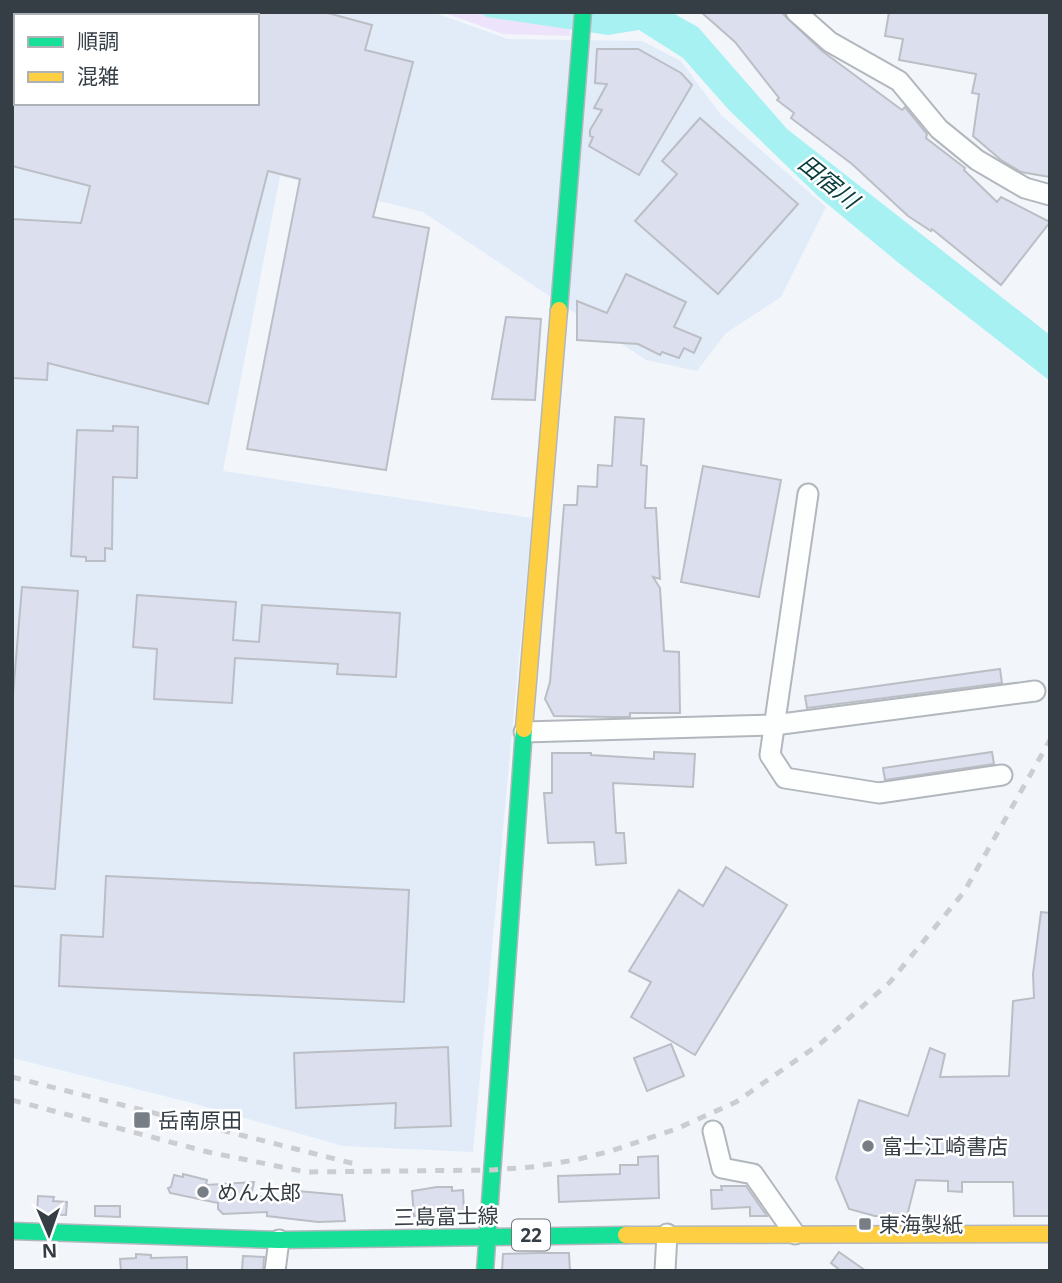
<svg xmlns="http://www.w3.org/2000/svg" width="1062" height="1283" font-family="'Open Sans','Noto Sans JP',sans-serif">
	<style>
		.built { fill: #e2ecf8; fill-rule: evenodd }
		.green { fill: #ede4fc }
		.water { fill: #a7f1f3 }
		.building { fill: #dcdfee; stroke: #bcbec5; stroke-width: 2 }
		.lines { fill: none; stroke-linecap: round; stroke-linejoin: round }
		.street-casing { stroke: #b2b7bd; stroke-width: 23 }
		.fast-casing { stroke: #b2b7bd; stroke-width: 19 }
		.slow-casing { stroke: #b2b7bd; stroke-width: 19 }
		.street { stroke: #fdfefe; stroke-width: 19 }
		.fast { stroke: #16e098; stroke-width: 16 }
		.slow { stroke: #ffcf43; stroke-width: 16 }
		.rail { stroke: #cccdd0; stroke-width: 5; stroke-dasharray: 9 9; stroke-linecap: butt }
		.poi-dot { fill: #777e85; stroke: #fff; stroke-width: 2.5 }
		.labels { text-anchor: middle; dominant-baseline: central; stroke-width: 5; stroke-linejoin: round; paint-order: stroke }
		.shield { fill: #fff; stroke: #72777d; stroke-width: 2 }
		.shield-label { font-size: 19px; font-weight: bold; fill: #353d45 }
		.poi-label { font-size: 21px; fill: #353d45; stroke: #fff; text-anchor: start }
		.street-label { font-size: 21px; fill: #353d45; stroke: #fff }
		.water-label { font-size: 23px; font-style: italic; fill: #063a3b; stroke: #fff }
	</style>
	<rect width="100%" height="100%" fill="#f2f6fb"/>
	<path class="built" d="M12,12H433L508,39L642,41L681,61L721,115L826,207L781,297L726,333L697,371L646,360L423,212L280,176L223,471L532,518L473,1152L343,1146L192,1103L12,1058ZM16,16H257V103H16Z"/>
	<path class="green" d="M442,12H572L570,36L503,34Z"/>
	<path class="water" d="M478,12H671L698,27L787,129L1050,335V381L900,264L820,198L728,109L683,58L639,30L608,35L487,17Z"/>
	<g class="building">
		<path d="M257,12H324L372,25L365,50L413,62L373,217L429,228L386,470L247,449L300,179L268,171L208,404L48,363L47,380L12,378V219L81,223L90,186L12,166V103H257Z"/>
		<path d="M701,12H781L822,51L902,110L905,107L927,134L926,138L965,168L964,170L997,202L1001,197L1050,222L1001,285L932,229L931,231L908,216L852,164L791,118L794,113L777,100L779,98L735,42Z"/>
		<path d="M889,12H1050V177L1021,172L1001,160L973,136L979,94L972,93L976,74L899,60L903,39L885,36Z"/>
		<path d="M597,49H638L681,73L692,85L639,175L589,146L593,137L590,136V130L602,110L594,108L607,84L595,83Z"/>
		<path d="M700,118L798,204L718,294L635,221L677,174L662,161Z"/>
		<path d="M626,274L686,302L674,327L701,338L694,353L684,348L679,358L662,352L660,355L638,344L577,340V301L607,313Z"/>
		<path d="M506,317L541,319L535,400L492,399Z"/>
		<path d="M615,417L644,419L641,465L647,466L645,508H656L660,579L653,577L660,588L664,651L679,652L680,713H630V717H612L554,716L545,699L550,682L564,505H577L578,486L597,487L598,465L612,466Z"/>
		<path d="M113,426L138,427L137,478L113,477L112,549L105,548V561H86V557L71,556L77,430L113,431Z"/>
		<path d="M703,466L781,480L759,597L681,582Z"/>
		<path d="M22,587L78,591L55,889L12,886V706Z"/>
		<path d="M137,595L236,602L233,640L259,642L262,605L400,613L396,677L337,674L338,664L235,658L232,703L154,699L157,649L133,647Z"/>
		<path d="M1000,669L1002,683L807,708L805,696Z"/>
		<path d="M654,752L695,754L693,787L613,783L616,833H624L626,863L596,865L594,842L548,843L544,793H552V753H591V755L654,759Z"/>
		<path d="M992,752L994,764L885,780L883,768Z"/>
		<path d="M726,867L787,905L695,1055L631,1017L651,982L629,971L679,890L703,906Z"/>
		<path d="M106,876L409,890L404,1002L59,986L61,935L103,937Z"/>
		<path d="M1041,912L1050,913V1216H1014L1013,1182H962V1192L948,1191V1181L916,1180L907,1216H875L849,1209L836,1178L859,1100L908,1116L930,1048L945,1054L940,1077L1009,1076L1013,1001L1034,998L1033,974Z"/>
		<path d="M671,1044L684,1076L647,1091L634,1058Z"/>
		<path d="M448,1047L451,1126L395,1128L396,1103L296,1108L294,1053Z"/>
		<path d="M658,1156L659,1198L559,1202L558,1176L620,1174V1165H638V1157Z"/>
		<path d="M183,1174L207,1180L206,1185L254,1182L251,1196L297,1199L298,1191L342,1195L345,1221L318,1222L267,1216V1212L223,1214L218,1209V1203L170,1193L168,1188L171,1187L174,1175L183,1177Z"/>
		<path d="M721,1186H746L767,1216H750V1207L712,1209L711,1190H722Z"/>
		<path d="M437,1187H452V1191L463,1190L464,1212L414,1216L412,1191Z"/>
		<path d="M38,1196L54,1197L53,1201L67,1202L66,1215L37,1214Z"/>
		<path d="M95,1206H120V1217L95,1216Z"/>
		<path d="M839,1252L866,1271H841L831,1263Z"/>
		<path d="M539,1253H569L570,1271H502L503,1254Z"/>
		<path d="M136,1254L151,1255V1258L187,1257V1271H121L120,1259L136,1258Z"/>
		<path d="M243,1256L264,1257L263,1271H242Z"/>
	</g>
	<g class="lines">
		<g class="street-casing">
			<g id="street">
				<path d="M796,12L830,42L899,81L939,129L977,160L1025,188L1050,195"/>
				<path d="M808,494L770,755L785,778L879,793L1002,775"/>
				<path d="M524,732L774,725L1035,691"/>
				<path d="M713,1131L722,1168L753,1174L795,1234"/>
				<path d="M275,1271L279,1240"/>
				<path d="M665,1271L667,1234"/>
			</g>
		</g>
		<g class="fast-casing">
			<g id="fast">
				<path d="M559,310L583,12"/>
				<path d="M12,1231L279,1240L626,1235"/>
				<path d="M485,1271L524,729"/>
			</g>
		</g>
		<g class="slow-casing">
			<g id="slow">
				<path d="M524,729L559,310"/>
				<path d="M626,1235L1050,1234"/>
			</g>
		</g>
		<use href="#street" class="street"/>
		<use href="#fast" class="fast"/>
		<use href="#slow" class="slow"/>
		<g class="rail">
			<path d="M12,1077L359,1165"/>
			<path d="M12,1100L208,1152L306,1172L492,1170L531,1167L575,1160L611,1151L676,1129L736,1102L821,1043L890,982L964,892L1050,740"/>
		</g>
	</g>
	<g class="poi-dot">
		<rect x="133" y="1111" width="18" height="18" rx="3.5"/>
		<circle cx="868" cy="1146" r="7"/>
		<circle cx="203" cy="1192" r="7"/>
		<rect x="858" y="1217" width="14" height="14" rx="3.5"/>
	</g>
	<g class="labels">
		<rect class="shield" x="512" y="1219.5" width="38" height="31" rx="5"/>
		<g class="shield-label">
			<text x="531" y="1235">22</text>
		</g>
		<g class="poi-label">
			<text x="158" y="1120">岳南原田</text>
			<text x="882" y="1146">富士江崎書店</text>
			<text x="217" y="1192">めん太郎</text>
			<text x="879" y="1224">東海製紙</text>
		</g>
		<g class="street-label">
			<text transform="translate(446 1216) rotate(-1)">三島富士線</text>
		</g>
		<g class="water-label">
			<text transform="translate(829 181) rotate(39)">田宿川</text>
		</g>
	</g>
	<rect width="1062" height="1283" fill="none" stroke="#353d45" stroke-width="28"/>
	<rect x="14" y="14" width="245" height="91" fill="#ffffff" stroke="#aeb1b5" stroke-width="2"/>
	<rect x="28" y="37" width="35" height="10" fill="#16e098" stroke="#aeb1b5" stroke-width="2"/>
	<text x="77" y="49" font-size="21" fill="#353d45">順調</text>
	<rect x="28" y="72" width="35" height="10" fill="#ffcf43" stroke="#aeb1b5" stroke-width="2"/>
	<text x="77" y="84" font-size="21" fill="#353d45">混雑</text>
	<g transform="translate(49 1234) rotate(178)" stroke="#ffffff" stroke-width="5" paint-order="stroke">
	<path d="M0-5L12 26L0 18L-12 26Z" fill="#353d45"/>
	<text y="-10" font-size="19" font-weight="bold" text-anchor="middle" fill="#353d45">N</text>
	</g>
</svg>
